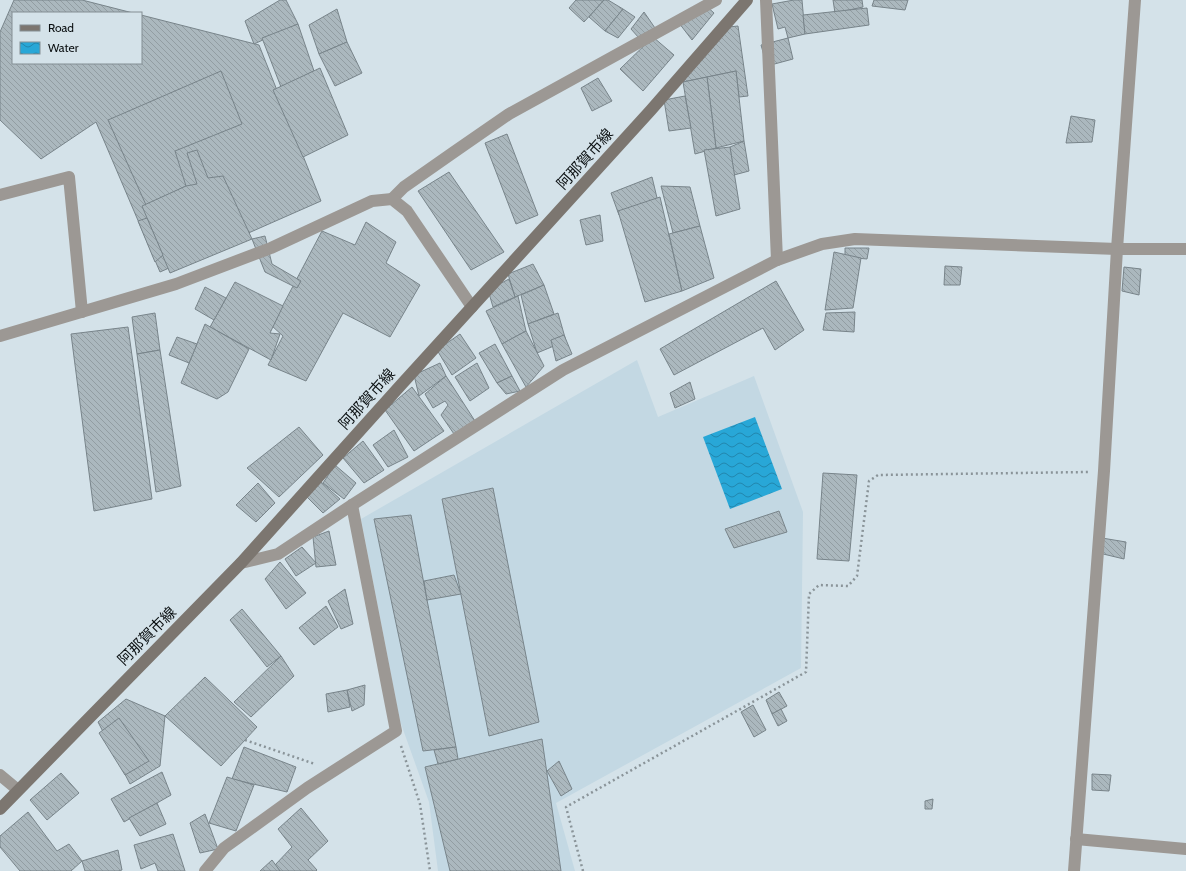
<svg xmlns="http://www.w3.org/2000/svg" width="1186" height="871" font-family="Cabin,'Noto Sans JP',sans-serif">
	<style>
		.built { fill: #c3d8e3 }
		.water { fill: url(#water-waves) }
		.building { fill: url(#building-back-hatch); stroke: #78848a }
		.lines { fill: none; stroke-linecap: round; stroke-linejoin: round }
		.path { stroke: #8a9499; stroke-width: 2.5; stroke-dasharray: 2 3; stroke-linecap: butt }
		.minor { stroke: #9c9894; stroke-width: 12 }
		.secondary { stroke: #7c7670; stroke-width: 12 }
		.labels { text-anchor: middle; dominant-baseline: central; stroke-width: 3; stroke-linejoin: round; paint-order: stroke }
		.street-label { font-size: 15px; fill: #0a0f11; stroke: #d4e2e9 }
	</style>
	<defs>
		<pattern id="water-waves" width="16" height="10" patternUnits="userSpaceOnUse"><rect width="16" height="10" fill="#28a7d7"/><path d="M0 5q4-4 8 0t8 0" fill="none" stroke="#2186ad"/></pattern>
		<pattern id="building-back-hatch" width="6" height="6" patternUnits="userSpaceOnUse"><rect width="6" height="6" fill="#abb8be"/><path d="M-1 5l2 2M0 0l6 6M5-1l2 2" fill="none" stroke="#929da2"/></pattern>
	</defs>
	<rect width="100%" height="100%" fill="#d4e2e9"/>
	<path class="built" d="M637,360L658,417L754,376L803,512L801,668L556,803L575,871H438L429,802L400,721L361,519Z"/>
	<path class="water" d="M755,417L782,489L730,509L703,437Z"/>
	<g class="building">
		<path d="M14,0H82L133,13H13V63H141V15L259,45L321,201L160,272L96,122L41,159L0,120V32Z"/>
		<path d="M280,0H286L298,24L254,44L245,21Z"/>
		<path d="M576,0H604L584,22L569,8Z"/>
		<path d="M604,0H608L623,9L605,31L589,17Z"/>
		<path d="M794,0H802L805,34L788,38L785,27L778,29L772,4Z"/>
		<path d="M833,0H862L863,7L835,13Z"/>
		<path d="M874,0H908L905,10L872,6Z"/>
		<path d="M705,5L714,13L692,40L679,23Z"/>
		<path d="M867,8L869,25L805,34L803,15Z"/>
		<path d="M337,9L347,42L319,54L309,25Z"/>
		<path d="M623,9L635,17L618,38L605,31Z"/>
		<path d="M644,12L655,28L639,38L631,29Z"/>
		<path d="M298,24L314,71L281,87L262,38Z"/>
		<path d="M738,26L748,96L739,97L736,71L683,82L720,28Z"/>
		<path d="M653,37L674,55L643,91L620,69Z"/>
		<path d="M788,38L793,59L767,66L761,45Z"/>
		<path d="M347,42L362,73L335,86L319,54Z"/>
		<path d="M320,68L348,135L303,157L273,90Z"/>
		<path d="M221,71L242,124L175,151L186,186L146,205L108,120Z"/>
		<path d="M736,71L744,141L716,148L707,77Z"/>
		<path d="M707,77L716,148L695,154L683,82Z"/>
		<path d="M598,78L612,101L592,111L581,88Z"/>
		<path d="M685,96L691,128L669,131L664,100Z"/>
		<path d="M1071,116L1095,120L1092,142L1066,143Z"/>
		<path d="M507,134L538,215L516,224L485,143Z"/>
		<path d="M744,141L749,171L734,175L730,147Z"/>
		<path d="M730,147L740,209L716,216L704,150Z"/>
		<path d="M197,150L208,178L223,176L252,239L170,273L142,206L186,186L197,184L187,153Z"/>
		<path d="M449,172L504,252L471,270L418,191Z"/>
		<path d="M652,177L658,202L619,215L611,193Z"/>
		<path d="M661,186L690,187L700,226L673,233Z"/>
		<path d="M660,197L682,291L645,302L618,211Z"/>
		<path d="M600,215L603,241L586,245L580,220Z"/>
		<path d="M147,218L163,255L155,262L138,221Z"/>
		<path d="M366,222L396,242L386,263L420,285L390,337L343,313L306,381L268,365L283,336L272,326L322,231L355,245Z"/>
		<path d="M700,226L714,278L682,291L669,234Z"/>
		<path d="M265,236L272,264L301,281L297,288L265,272L252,239Z"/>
		<path d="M845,248H869L867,259L845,257Z"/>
		<path d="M834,252L861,258L853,308L825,310Z"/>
		<path d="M533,264L544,285L515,297L508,274Z"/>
		<path d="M945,266L962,267L960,285H944Z"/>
		<path d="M1124,267L1141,269L1139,295L1122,291Z"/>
		<path d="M509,279L515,297L493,307L488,290Z"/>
		<path d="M776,281L804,330L775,350L763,328L674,375L660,349Z"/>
		<path d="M235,282L283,306L270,333L280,334L271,360L210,327Z"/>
		<path d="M544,285L554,314L528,324L521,295Z"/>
		<path d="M205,287L226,298L214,320L195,309Z"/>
		<path d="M518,296L526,331L502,344L486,311Z"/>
		<path d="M855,312L854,332L823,330L826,313Z"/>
		<path d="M155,313L160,350L137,354L132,317Z"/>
		<path d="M558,313L566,341L537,353L528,324Z"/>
		<path d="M205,324L249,349L228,392L217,399L181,383Z"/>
		<path d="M128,327L152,499L94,511L71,334Z"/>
		<path d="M526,331L544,366L526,387L502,344Z"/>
		<path d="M460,334L476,358L452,375L437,350Z"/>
		<path d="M564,335L572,354L556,361L551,340Z"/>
		<path d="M177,337L197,344L189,363L169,355Z"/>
		<path d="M495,344L512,376L497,383L479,353Z"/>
		<path d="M160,350L181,486L156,492L137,354Z"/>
		<path d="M440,363L446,376L419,396L414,375Z"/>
		<path d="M477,363L489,388L470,401L455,377Z"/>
		<path d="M446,376L475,421L454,434L441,415L448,405L445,401L433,408L425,394Z"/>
		<path d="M512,376L520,391L506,394L497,383Z"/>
		<path d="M690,382L695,399L675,408L670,393Z"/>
		<path d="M412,387L444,431L414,451L385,410Z"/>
		<path d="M299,427L323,455L279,497L247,468Z"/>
		<path d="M394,430L408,457L388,467L373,445Z"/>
		<path d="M363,441L384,470L364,483L343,458Z"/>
		<path d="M335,465L356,483L344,499L323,483Z"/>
		<path d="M823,473L857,475L849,561L817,559Z"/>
		<path d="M320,481L340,499L323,513L307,497Z"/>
		<path d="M258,483L275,503L256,522L236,505Z"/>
		<path d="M493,488L539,722L489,736L442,499Z"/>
		<path d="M779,511L787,532L734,548L725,529Z"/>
		<path d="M411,515L427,600L456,747L423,751L374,519Z"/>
		<path d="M329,531L336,565L316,567L313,537Z"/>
		<path d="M1102,538L1126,542L1124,559L1099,553Z"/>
		<path d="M302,547L316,563L296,576L285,559Z"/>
		<path d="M280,562L306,593L286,609L265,579Z"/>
		<path d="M454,575L461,594L427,600L424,581Z"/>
		<path d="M345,589L353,624L341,629L328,601Z"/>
		<path d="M326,606L338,627L314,645L299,628Z"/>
		<path d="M242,609L281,656L267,667L230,620Z"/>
		<path d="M281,656L294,676L251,717L234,702Z"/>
		<path d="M205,677L257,727L221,766L165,716Z"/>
		<path d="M365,685L364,705L352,711L347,690Z"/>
		<path d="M347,690L350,707L328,712L326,694Z"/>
		<path d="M779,692L787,706L772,714L766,700Z"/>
		<path d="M126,699L165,716L160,766L130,784L98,722Z"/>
		<path d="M753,705L766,730L754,737L741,712Z"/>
		<path d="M781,709L787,721L778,726L772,714Z"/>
		<path d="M119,718L149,761L125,775L99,733Z"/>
		<path d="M542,739L561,871H450L425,767Z"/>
		<path d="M244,747L296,767L287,792L232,779Z"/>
		<path d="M456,747L458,759L438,764L434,750Z"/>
		<path d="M559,761L572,789L561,796L547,771Z"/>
		<path d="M162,772L171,795L124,822L111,799Z"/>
		<path d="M61,773L79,793L47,820L30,800Z"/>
		<path d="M1092,774L1111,775L1109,791L1092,790Z"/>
		<path d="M227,777L254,785L236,831L209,823Z"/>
		<path d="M933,799L932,809H925V801Z"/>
		<path d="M157,803L166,824L140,836L129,818Z"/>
		<path d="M301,808L328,841L308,860L317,870L316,871H280L275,865L292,847L278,829Z"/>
		<path d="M28,812L57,851L69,844L82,861L71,871H20L0,847V836Z"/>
		<path d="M205,814L218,849L200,853L190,823Z"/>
		<path d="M173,834L185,871H158L155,863L141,869L134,845Z"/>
		<path d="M118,850L122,870L118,871H85L82,861Z"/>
		<path d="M272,860L280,871H260Z"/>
	</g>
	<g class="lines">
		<g class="path">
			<path d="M245,740L315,764"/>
			<path d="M401,746L420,804L430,871"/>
			<path d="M583,871L566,807L806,672L809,594L819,585L848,586L857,576L869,481L878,475L1088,472"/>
		</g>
		<g class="minor">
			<path d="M766,0L777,260"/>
			<path d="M0,195L69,177L82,312"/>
			<path d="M392,199L404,187L454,152L509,114L716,0"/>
			<path d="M0,336L176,284L271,248L372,201L392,199L407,211L472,307"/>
			<path d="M241,563L278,554L352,505L563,370L777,260L822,244L855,239L1117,249H1186"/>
			<path d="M0,775L18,790"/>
			<path d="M1076,839L1186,849"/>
			<path d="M205,871L224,848L307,788L396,731L352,505"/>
			<path d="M1074,871L1104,471L1117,249L1135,0"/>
		</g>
		<path class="secondary" d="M0,809L241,563L400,386L651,110L747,0"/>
	</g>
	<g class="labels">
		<g class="street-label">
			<text transform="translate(585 159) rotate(-48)">阿那賀市線</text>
			<text transform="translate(367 399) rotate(-48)">阿那賀市線</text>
			<text transform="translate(147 636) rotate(-45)">阿那賀市線</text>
		</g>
	</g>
	<rect x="12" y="12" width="130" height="52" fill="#d4e2e9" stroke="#838e93"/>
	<rect x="20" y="25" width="20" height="6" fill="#7c7670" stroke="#838e93"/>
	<text x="48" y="32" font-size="12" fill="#0a0f11">Road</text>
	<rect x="20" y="42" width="20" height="12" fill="url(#water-waves)" stroke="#838e93"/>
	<text x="48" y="52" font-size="12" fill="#0a0f11">Water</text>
</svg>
